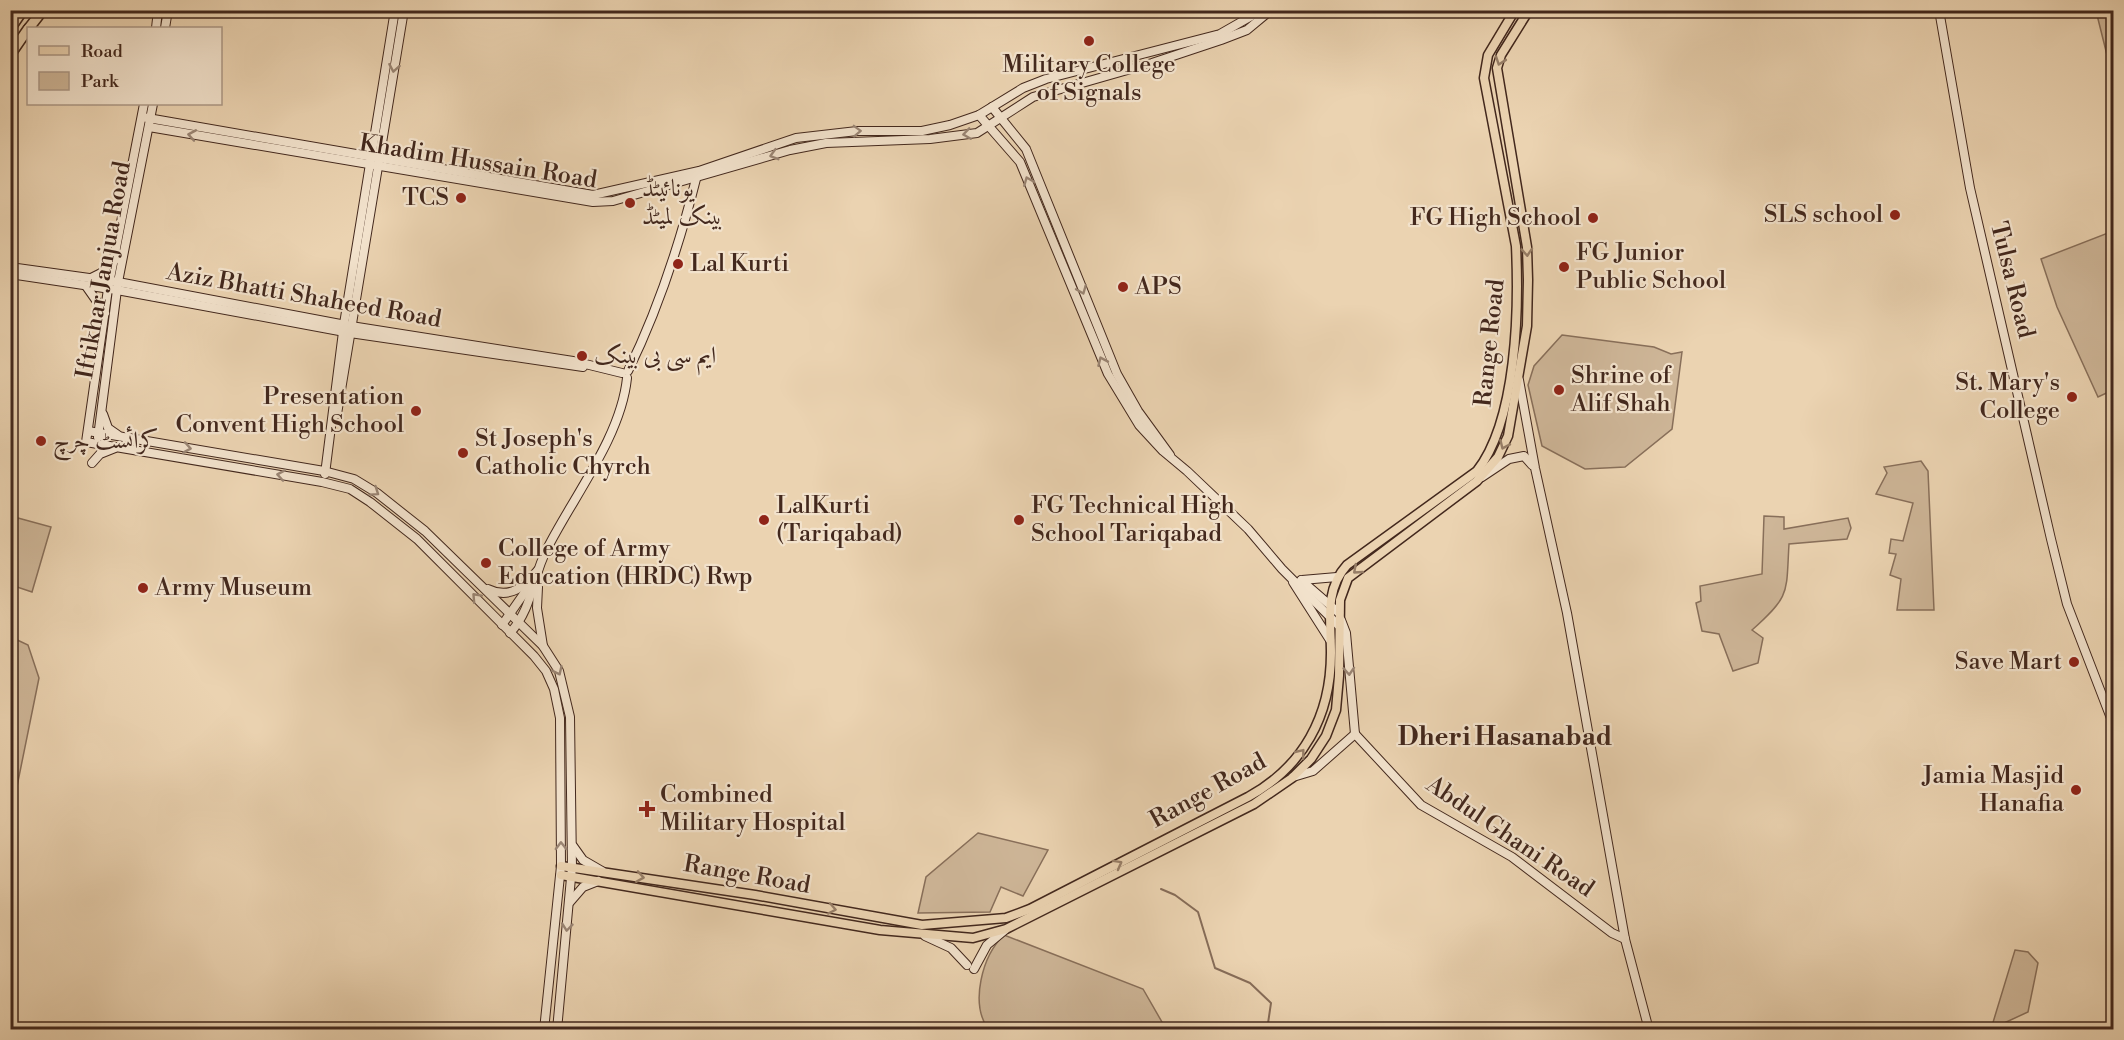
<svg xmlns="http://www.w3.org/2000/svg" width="2124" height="1040" font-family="'Libre Bodoni',Amiri,serif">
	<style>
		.green { fill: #ceb698; stroke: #886f5a; stroke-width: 1.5 }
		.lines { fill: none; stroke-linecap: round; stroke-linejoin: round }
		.stream { stroke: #866c58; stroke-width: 2 }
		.secondary-casing { stroke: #43281d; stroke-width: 10 }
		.primary-casing { stroke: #43281d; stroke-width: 11 }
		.highway-casing { stroke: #43281d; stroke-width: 12 }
		.secondary { stroke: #f2e2cc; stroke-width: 8 }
		.primary { stroke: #ebd3b1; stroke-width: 8 }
		.highway { stroke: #ebd3b1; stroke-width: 9 }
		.oneway { stroke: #977e67 }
		.oneway2 { stroke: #9a8574 }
		.poi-dot { fill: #8f2418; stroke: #f2e2cc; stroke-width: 2 }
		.labels { text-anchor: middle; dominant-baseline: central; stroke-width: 4.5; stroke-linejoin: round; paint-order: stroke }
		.poi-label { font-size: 24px; fill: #43281d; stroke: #f2e2cc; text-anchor: start }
		.street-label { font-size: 24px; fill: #43281d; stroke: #f2e2cc }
		.neighbourhood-label { font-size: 26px; font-weight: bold; fill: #43281d; stroke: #f2e2cc }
	</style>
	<rect width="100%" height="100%" fill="#ebd3b1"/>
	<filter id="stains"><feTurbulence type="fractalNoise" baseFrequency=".00333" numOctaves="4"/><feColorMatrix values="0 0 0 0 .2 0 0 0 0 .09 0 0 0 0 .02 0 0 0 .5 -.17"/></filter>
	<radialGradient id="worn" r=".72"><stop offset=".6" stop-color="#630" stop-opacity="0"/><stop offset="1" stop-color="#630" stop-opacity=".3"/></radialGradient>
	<g class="green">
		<path d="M2096,11H2106L2113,42V79Z"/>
		<path d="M2113,231V390L2098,397L2057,307L2041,259Z"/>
		<path d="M1562,335L1654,347L1671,354L1682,352L1672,429L1625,467L1585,469L1542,446L1528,385L1534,366Z"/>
		<path d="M1921,461L1928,471L1934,610H1897L1901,579L1890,575L1896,554L1889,553L1891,539L1903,541L1913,503L1876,494L1887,473L1884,467Z"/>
		<path d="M1764,516L1784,517V529L1848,518L1851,528L1847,539L1789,544C1786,594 1791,595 1752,630L1763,638L1758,663L1733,671L1719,634L1702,631L1696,603L1701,601L1700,586L1762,574Z"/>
		<path d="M18,518L51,527L32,592L11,585V544Z"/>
		<path d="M11,637L28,645L39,678L11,816Z"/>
		<path d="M978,833L1048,850L1023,896L1001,887L990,912L918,913L926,877Z"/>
		<path d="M1004,935L1143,989L1166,1029H988C970,1003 982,956 1004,935Z"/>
		<path d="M2015,950L2028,952L2038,963L2028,1012L1991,1029Z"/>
	</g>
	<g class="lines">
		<path class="stream" d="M1161,889L1175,895L1198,912L1215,968L1250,983L1271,1003L1267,1030"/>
		<g class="secondary-casing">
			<g id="secondary">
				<path d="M1939,10L1970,188L2051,539L2067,604L2114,726"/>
				<path d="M156,28L158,10"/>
				<path d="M165,28L168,10"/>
				<path d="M144,104L108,289L86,442L322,482L350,489L370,502L417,539L534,656L546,671L554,689L560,718L561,866L544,1030"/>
				<path d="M992,107L1026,149L1117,374L1138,411L1170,455"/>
				<path d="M979,115L1020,162L1108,374L1139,425L1163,451L1187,471L1248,529L1282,569L1339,626"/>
				<path d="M142,117L593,195L699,171L796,138L857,131H922L950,125L979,115L1023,88L1046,79L1220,34L1262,10"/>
				<path d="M149,127L593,202L613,201L790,150L826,143L930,139L977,133L1033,97L1152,63L1221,40L1247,30L1271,10"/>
				<path d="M10,267L118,282L351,326L573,361L622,373"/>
				<path d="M10,274L117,290L350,333L583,367"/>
				<path d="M91,278L101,273L115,260"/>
				<path d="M86,286L105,313"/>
				<path d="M628,371C659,308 680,243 697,175"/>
				<path d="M1519,380L1535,468L1567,613L1625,939L1649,1030"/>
				<path d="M103,414L108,428L118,435"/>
				<path d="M337,414L404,10"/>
				<path d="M88,431L324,471L354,479L377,493L425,531L543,646L559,671L570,717L572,867L557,1030"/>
				<path d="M98,437L118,282L153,104"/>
				<path d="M92,463L100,454L115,448"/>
				<path d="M325,474L344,324L395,10"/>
				<path d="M1482,477L1509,459L1524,456L1532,465"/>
				<path d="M1301,580L1339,613"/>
				<path d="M1302,580L1337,577"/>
				<path d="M1293,582L1330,640"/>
				<path d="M538,587L537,608L543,646"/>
				<path d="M488,589C510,600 525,586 538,570"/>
				<path d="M1341,620L1346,633L1355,734"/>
				<path d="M502,625L532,582"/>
				<path d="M510,633C533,608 532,577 547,549C573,497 621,437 627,378"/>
				<path d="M1355,734L1421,805L1512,857L1612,933L1625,939"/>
				<path d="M1293,777L1313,771L1355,734"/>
				<path d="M573,846L583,860L602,871"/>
				<path d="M570,902L583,887L598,881"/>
				<path d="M925,936L951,948L967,965"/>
				<path d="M974,969L987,945L1005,930"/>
				<path d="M2112,1030L2114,1019"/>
			</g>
		</g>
		<g class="primary-casing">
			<g id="primary">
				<path d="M561,866L755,895L922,925L1006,918L1030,909L1248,797C1303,767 1331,716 1331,653C1331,622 1324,590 1347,565L1477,471C1517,420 1519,309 1516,246L1484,78L1488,55L1515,10"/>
				<path d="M561,875L880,930L973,938L1006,929L1254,804L1292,778L1311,759L1326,736L1336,710L1339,676L1340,600L1348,578L1477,481L1498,457L1508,436L1527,326L1528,280L1527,247L1497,68L1501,55L1529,10"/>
			</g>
		</g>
		<g class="highway-casing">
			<g id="highway">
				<path d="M29,28L43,10"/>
				<path d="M10,29L23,10"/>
				<path d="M10,55L28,29"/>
			</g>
		</g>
		<use href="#secondary" class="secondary"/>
		<use href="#primary" class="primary"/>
		<use href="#highway" class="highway"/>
	</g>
	<defs><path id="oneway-chevron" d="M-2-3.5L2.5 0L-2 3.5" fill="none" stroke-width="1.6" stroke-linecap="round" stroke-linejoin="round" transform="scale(1.5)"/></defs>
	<g class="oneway">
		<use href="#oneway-chevron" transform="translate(1500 61) rotate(109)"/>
		<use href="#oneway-chevron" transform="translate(1527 252) rotate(86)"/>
		<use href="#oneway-chevron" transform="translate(1504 445) rotate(114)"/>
		<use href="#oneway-chevron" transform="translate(1357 570) rotate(139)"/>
		<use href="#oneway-chevron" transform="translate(1301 753) rotate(-51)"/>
		<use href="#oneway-chevron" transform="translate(1118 864) rotate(-29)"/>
		<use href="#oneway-chevron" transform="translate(640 877) rotate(9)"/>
		<use href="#oneway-chevron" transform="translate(832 909) rotate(11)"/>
	</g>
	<g class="oneway2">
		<use href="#oneway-chevron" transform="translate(394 68) rotate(100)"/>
		<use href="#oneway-chevron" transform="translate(857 131) rotate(-2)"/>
		<use href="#oneway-chevron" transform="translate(967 134) rotate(172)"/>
		<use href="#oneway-chevron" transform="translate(192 135) rotate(-170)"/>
		<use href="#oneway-chevron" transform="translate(774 155) rotate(164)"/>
		<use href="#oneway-chevron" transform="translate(1028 181) rotate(-112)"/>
		<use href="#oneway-chevron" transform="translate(1082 290) rotate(68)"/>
		<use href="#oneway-chevron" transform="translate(1102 361) rotate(-114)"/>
		<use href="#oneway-chevron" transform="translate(187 448) rotate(10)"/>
		<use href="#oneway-chevron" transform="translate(281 475) rotate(-170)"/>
		<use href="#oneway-chevron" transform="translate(375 492) rotate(34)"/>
		<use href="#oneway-chevron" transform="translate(476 597) rotate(-133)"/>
		<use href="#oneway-chevron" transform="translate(558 671) rotate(65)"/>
		<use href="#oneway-chevron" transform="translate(1349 671) rotate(86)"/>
		<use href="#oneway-chevron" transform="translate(561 846) rotate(-91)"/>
		<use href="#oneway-chevron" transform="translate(567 927) rotate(96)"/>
	</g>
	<g class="poi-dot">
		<circle cx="1089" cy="41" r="6"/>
		<circle cx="461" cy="198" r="6"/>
		<circle cx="630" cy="203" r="6"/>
		<circle cx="1895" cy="215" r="6"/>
		<circle cx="1593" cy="218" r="6"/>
		<circle cx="678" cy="264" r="6"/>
		<circle cx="1564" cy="267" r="6"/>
		<circle cx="1123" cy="287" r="6"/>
		<circle cx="582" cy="356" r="6"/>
		<circle cx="1559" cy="390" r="6"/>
		<circle cx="2072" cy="397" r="6"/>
		<circle cx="416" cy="411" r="6"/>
		<circle cx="41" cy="441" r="6"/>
		<circle cx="463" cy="453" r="6"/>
		<circle cx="764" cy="520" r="6"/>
		<circle cx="1019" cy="520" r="6"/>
		<circle cx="486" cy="563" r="6"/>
		<circle cx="143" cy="588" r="6"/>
		<circle cx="2074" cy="662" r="6"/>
		<circle cx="2076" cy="790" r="6"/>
		<path d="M644 800h6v6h6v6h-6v6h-6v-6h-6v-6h6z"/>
	</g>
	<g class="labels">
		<g class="poi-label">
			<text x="1089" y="65" text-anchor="middle">Military College<tspan x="1089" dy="28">of Signals</tspan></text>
			<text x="642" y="189">یونائیٹڈ<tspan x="642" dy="28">بینک لمیٹڈ</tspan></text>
			<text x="449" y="198" text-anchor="end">TCS</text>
			<text x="1883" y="215" text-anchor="end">SLS school</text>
			<text x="1581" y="218" text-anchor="end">FG High School</text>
			<text x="1576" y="253">FG Junior<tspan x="1576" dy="28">Public School</tspan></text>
			<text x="690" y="264">Lal Kurti</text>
			<text x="1135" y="287">APS</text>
			<text x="594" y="356">ایم سی بی بینک</text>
			<text x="1571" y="376">Shrine of<tspan x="1571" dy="28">Alif Shah</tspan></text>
			<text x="2060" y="383" text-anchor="end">St. Mary's<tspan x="2060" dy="28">College</tspan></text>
			<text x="404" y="397" text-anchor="end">Presentation<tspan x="404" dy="28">Convent High School</tspan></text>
			<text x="475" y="439">St Joseph's<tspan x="475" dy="28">Catholic Chyrch</tspan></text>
			<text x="53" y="441">کرائسٹ چرچ</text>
			<text x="776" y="506">LalKurti<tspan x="776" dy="28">(Tariqabad)</tspan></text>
			<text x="1031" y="506">FG Technical High<tspan x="1031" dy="28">School Tariqabad</tspan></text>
			<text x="498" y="549">College of Army<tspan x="498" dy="28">Education (HRDC) Rwp</tspan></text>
			<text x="155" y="588">Army Museum</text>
			<text x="2062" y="662" text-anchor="end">Save Mart</text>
			<text x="2064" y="776" text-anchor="end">Jamia Masjid<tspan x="2064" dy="28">Hanafia</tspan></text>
			<text x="660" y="795">Combined<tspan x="660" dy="28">Military Hospital</tspan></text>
		</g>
		<g class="street-label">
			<text transform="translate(478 162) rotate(9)">Khadim Hussain Road</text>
			<text transform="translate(104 270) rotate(-80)">Iftikhar Janjua Road</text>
			<text transform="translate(2012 280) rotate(76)">Tulsa Road</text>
			<text transform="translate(304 296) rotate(10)">Aziz Bhatti Shaheed Road</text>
			<text transform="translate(1490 343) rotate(-84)">Range Road</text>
			<text transform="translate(1208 791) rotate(-29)">Range Road</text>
			<text transform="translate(1510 837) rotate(34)">Abdul Ghani Road</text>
			<text transform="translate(747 875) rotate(10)">Range Road</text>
		</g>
		<g class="neighbourhood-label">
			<text x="1505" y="737">Dheri Hasanabad</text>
		</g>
	</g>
	<rect width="2124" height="1040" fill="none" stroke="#ebd3b1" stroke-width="36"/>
	<rect x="12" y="12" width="2100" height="1016" fill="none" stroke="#43281d" stroke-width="3"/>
	<rect x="18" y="18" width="2088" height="1004" fill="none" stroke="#43281d" stroke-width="1.5"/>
	<rect x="27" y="27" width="195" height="78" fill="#f2e2cc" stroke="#ac9886" stroke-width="1.5"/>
	<rect x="39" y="46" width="30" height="9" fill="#ebd3b1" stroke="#ac9886" stroke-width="1.5"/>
	<text x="81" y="57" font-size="18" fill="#43281d">Road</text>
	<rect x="39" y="72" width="30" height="18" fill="#ceb698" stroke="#ac9886" stroke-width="1.5"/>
	<text x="81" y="87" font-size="18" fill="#43281d">Park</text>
	<rect width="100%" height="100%" filter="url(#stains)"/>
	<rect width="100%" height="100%" fill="url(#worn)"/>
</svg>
